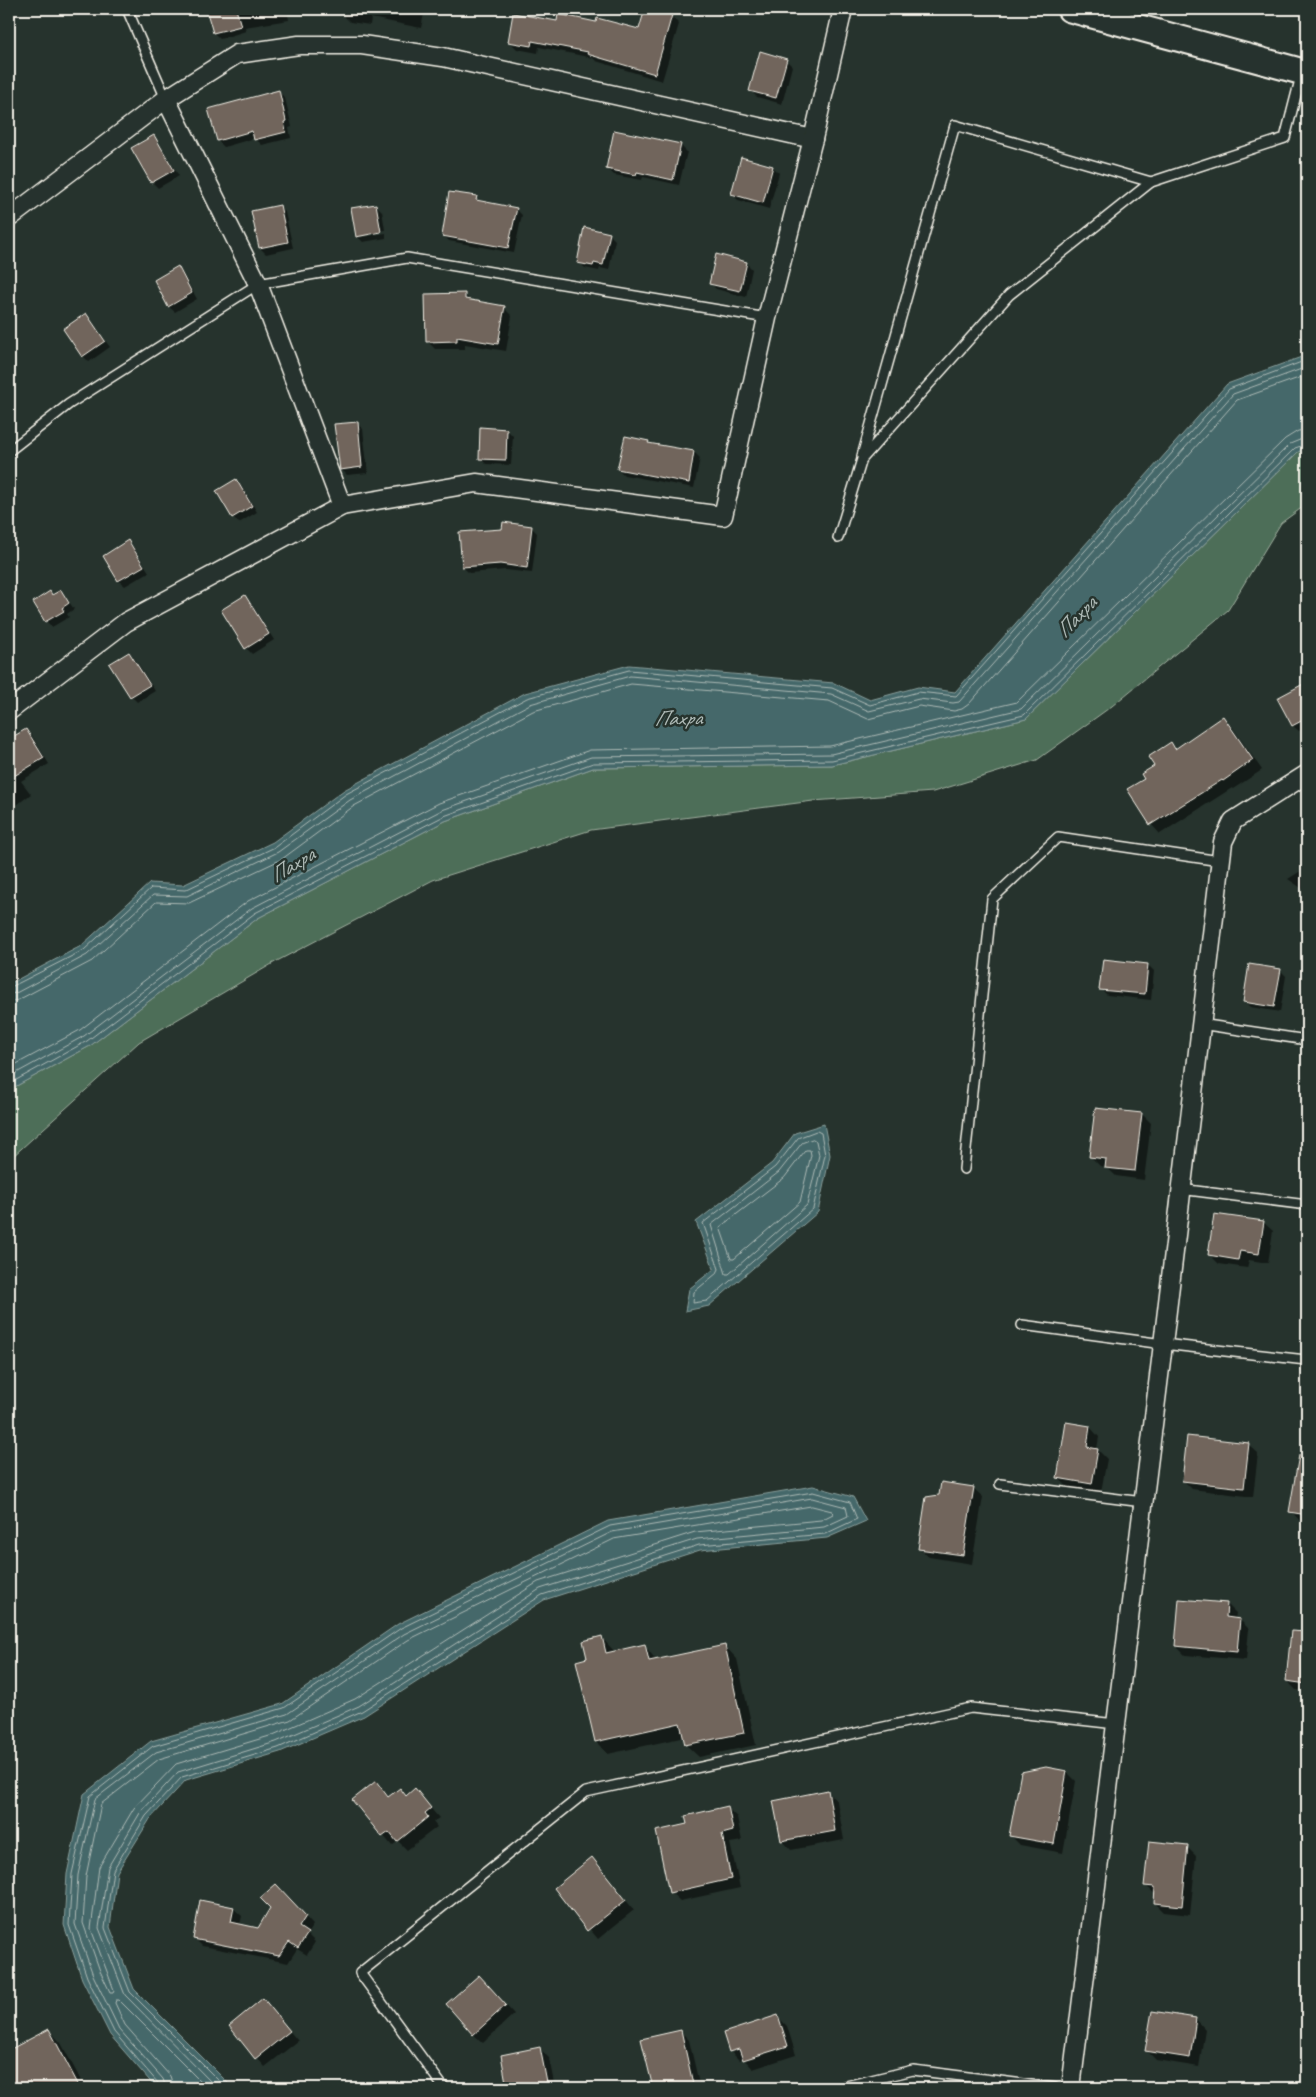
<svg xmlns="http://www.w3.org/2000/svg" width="1316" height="2097" font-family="Caveat,sans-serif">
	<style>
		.green { fill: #4e6e59; stroke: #a1b0a0 }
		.water { fill: #44686a; stroke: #8a9f9c }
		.shadow { fill: #0007 }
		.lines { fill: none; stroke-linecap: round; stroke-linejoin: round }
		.shore { stroke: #aebab6; stroke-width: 1 }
		.building { fill: #71655c; stroke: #f4f1e8 }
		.service-casing { stroke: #f4f1e8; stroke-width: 12 }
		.minor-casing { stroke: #f4f1e8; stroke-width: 21 }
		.secondary-casing { stroke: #f4f1e8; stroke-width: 29 }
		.service { stroke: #26332d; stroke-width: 9 }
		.minor { stroke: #26332d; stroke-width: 18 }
		.secondary { stroke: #26332d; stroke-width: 25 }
		.labels { text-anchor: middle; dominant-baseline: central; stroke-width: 5; stroke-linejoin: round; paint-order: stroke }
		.water-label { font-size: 22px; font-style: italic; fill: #aebab6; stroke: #26332d }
	</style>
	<rect width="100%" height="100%" fill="#26332d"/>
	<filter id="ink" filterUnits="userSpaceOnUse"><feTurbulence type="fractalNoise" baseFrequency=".02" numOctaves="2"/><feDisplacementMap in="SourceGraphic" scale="10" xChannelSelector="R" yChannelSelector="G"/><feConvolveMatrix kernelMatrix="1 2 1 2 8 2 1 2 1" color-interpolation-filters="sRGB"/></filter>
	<g filter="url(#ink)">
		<path class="green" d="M1307,448V504L1281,523L1228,610L1112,706L1037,760L933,792L813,801L591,830L433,880L277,961L139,1042L11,1158L9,1165V1090L90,1046L258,918L445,821L593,768L832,765L1026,719L1298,452Z"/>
		<g class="water">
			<path d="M1307,355V448L1298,452L1026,719L832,765L593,768L445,821L258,918L90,1046L9,1090V984L81,946L150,883L183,885L273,842L344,790L525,693L629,665L834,683L870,700L918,687L955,692L1227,384Z"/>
			<path d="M824,1124L830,1155L818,1212L709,1306L685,1311L689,1289L714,1269L696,1222L772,1163L795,1133Z"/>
			<path d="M813,1486L853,1497L866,1521L827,1538L700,1550L544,1600L364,1716L280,1752L186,1780L150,1819L117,1872L110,1927L134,1989L233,2088H156L110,2035L82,1979L64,1925L67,1874L84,1794L151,1741L282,1704L398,1624L608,1521Z"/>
		</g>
		<g class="shadow">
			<path d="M207,9H287L289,20L245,27L246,31L220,39L214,33Z"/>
			<path d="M345,9H425L421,28L371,18L370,25L350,22L344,16Z"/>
			<path d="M646,9L671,16L679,24L662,81L596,61L593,58L539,47L538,53L517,49L510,42L558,22L640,30Z"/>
			<path d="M786,60L792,66L782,104L757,97L751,91Z"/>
			<path d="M279,92L285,98L292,127L289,128L291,138L262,145L255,138L224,147L218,141L209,110Z"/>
			<path d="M615,131L681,146L687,152L679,185L643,177L642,180L614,175L608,169Z"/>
			<path d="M153,137L159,143L179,176L158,188L152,182Z"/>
			<path d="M742,159L773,167L779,173L769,209L738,200L732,194Z"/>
			<path d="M476,198L480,202L516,209L522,215L514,253L449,241L443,235Z"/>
			<path d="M376,205L382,211L385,230L360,235V237L386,233V238L363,242L357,236Z"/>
			<path d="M279,206L285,212L293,248L266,254L260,248Z"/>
			<path d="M609,234L615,240L609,270L600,268L599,271L585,268L579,262Z"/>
			<path d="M746,263L752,269L746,297L716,289L710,283Z"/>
			<path d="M178,268L183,274L197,299L175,312L169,307L155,280Z"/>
			<path d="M465,295L472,302L504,308L512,316L506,351L465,344V349H435L427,341Z"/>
			<path d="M86,315L110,347L89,362L83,356Z"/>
			<path d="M357,423L363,429L368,473L347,475L341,469Z"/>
			<path d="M507,430L513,436L511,465L486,464L480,458Z"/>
			<path d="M648,442L651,445L694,452L700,458L694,488L624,475L618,469Z"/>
			<path d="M236,481L242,487L257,512L239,523L233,517Z"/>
			<path d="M531,527L537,533L532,573L506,570L469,573L463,567Z"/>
			<path d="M128,542L134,548L149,572L125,586L119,581Z"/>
			<path d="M61,591L74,609L67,614L69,617L52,627L46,621L53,596Z"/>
			<path d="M245,597L251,603L274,640L252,654L246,648Z"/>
			<path d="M129,653L135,659L155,691L137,702L131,696L111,665Z"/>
			<path d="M1307,683V727L1299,731L1293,726L1278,699Z"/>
			<path d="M1223,717L1232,727L1262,770L1233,789L1232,788L1160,834L1151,824L1129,789L1146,779L1171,744L1176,749Z"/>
			<path d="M26,730L32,736L49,764L21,781L31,794L9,811V741Z"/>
			<path d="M1307,867V892L1288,879Z"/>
			<path d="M1148,965L1154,971L1151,1000L1107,995L1101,989Z"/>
			<path d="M1280,970L1286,976L1280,1012L1250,1007L1244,1001Z"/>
			<path d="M1142,1114L1151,1123L1144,1180L1116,1176L1106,1167L1100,1166L1091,1157Z"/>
			<path d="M1263,1222L1273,1231L1268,1263L1249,1260L1247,1268L1219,1264L1210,1255Z"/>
			<path d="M1090,1427L1099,1437L1097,1449L1107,1459L1101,1492L1068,1487L1058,1478Z"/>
			<path d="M1248,1444L1258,1453L1253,1497L1192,1489L1183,1480Z"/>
			<path d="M1299,1459L1307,1460V1522L1300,1521L1291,1511Z"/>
			<path d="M973,1488L983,1497L972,1564L929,1557L919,1548Z"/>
			<path d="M1227,1604L1236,1613L1235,1620H1240L1249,1629L1246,1660L1185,1655L1176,1646Z"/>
			<path d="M1292,1632L1307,1634V1691L1296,1690L1287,1681Z"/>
			<path d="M602,1638L615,1652L644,1645L657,1661L725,1646L737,1659L756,1745L699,1757L686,1745L685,1737L608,1754L596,1742L589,1659Z"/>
			<path d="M1067,1772L1076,1781L1063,1853L1020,1845L1011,1836Z"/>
			<path d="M376,1783L390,1798L407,1797L415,1790L439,1818L433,1822L437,1827L407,1850L398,1841L392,1846L354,1800Z"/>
			<path d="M827,1792L837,1801L844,1840L791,1850L782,1840Z"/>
			<path d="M727,1808L737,1817L742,1841L730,1843L740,1888L680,1901L670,1892L688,1825Z"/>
			<path d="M1187,1847L1196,1856L1190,1915L1164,1912L1155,1903L1156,1895L1146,1886Z"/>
			<path d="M592,1859L634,1910L598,1939L555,1888Z"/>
			<path d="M284,1894L313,1925L307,1934L315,1942L307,1955L297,1949L288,1963L202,1946L194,1938L233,1908L242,1916L240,1925L259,1929L271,1908Z"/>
			<path d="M479,1976L514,2014L483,2043L473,2034Z"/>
			<path d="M263,2000L298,2041L265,2067L230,2027Z"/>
			<path d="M778,2017L787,2026L796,2055L753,2069L744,2059L739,2060L730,2051Z"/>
			<path d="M1196,2019L1205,2029L1199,2067L1156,2060L1147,2051Z"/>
			<path d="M49,2030L61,2043L85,2088H9V2051Z"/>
			<path d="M680,2031L689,2040L700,2088H654L643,2040Z"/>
			<path d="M540,2049L549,2058L555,2088H509L502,2056Z"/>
		</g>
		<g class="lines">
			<g class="shore">
				<path d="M9,988L84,950L151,888L185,890L275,847L346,794L527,698L629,670L832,688L870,705L918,692L956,696L1229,389L1307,360"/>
				<path d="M9,994L16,993L87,955L153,895L187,896L278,852L350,800L530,704L630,676L831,694L869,711L919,699L953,703L959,702L1233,394L1307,367"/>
				<path d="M9,1002L18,1000L92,961L156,902L189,903L282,859L354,806L533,711L631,684L829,701L868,719L919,706L954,711L962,709L969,704L1237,400L1307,375"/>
				<path d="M9,1068L80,1030L248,901L439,803L590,750L830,746L1017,702L1285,439L1298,431L1307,430"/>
				<path d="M9,1077L84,1036L252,908L442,810L591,757L831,754L1021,709L1290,444L1307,437"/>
				<path d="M9,1084L87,1041L255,913L444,816L593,763L832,760L1024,715L1295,448L1307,444"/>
				<path d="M817,1131L821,1133L825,1155L813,1209L707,1301L693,1303L694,1292L717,1273L719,1269L703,1223L775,1167L798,1138Z"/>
				<path d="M813,1139L816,1141L819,1155L807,1205L729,1274H726L711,1225L779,1172L802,1143Z"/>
				<path d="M806,1150H810L811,1155L800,1202L734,1259H731L720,1227L784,1178Z"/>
				<path d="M812,1506L832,1511L833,1514L821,1520L695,1532L538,1582L355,1699L273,1735L176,1764L134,1808L99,1867L91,1929L114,1990L113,1992H110L100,1971L83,1923L86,1876L101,1804L159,1759L290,1720L408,1640L614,1539Z"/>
				<path d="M160,2088L158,2083L114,2032L87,1977L69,1925L72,1874L90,1796L153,1746L284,1708L401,1628L610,1526L813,1492L850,1502L857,1519L825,1534L699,1545L542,1595L362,1711L278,1748L182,1777L146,1816L113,1870L105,1928L130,1992L226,2088"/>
				<path d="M166,2088L163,2079L119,2029L93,1975L75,1924L78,1875L95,1799L156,1752L287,1714L404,1634L612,1532L812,1498L846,1507L848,1516L824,1527L697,1539L540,1589L359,1706L276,1742L178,1772L140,1813L108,1867L99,1928L125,1995L217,2088"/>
				<path d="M174,2088L170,2076L125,2025L115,2003L116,2000H119L207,2088"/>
			</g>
		</g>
		<g class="building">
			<path d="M206,9H236L241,26L213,33Z"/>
			<path d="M645,9L672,15L655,74L587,54L588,52L532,41L531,46L508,42L513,13L557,21L558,14L596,22L597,18L639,29Z"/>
			<path d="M760,51L787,59L776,98L749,91Z"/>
			<path d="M279,90L286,121L284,122L286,132L254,140L252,131L217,141L208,109Z"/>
			<path d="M614,130L681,144L673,180L637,172L636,175L606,169Z"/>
			<path d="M154,135L174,170L151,183L131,148Z"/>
			<path d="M741,157L773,166L763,203L731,194Z"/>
			<path d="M449,192L477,196L476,200L517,208L508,248L442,236Z"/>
			<path d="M376,204L381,232L356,237L351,208Z"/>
			<path d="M280,205L288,242L259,248L251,211Z"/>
			<path d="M584,227L610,233L603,265L594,263L593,266L577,263Z"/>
			<path d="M716,254L747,262L740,291L709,284Z"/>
			<path d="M178,266L192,293L168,307L154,280Z"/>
			<path d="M465,293V299L505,306L498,344L457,337V341L426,342L425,294Z"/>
			<path d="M86,313L105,341L82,357L63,329Z"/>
			<path d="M358,422L362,467L340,470L334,424Z"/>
			<path d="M480,427L507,429L506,460L479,459Z"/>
			<path d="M625,436L649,441L648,443L694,451L689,483L617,469Z"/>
			<path d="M236,479L252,506L232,518L216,491Z"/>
			<path d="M503,522L532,526L527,568L500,564L462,567L459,532L502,529Z"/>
			<path d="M128,540L144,566L118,581L103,556Z"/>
			<path d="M61,590L69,603L62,608L64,611L45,622L33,602L50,591L52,595Z"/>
			<path d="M245,595L269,634L245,649L221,610Z"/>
			<path d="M129,652L150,685L130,697L109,664Z"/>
			<path d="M1307,682V718L1292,726L1277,698Z"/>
			<path d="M1223,716L1253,760L1223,781L1222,780L1150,825L1127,789L1144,779L1141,774L1154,766L1148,757L1171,742L1175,749Z"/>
			<path d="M26,729L44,758L9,779V739Z"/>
			<path d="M1103,959L1148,964L1145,994L1099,990Z"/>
			<path d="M1249,964L1281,969L1274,1007L1243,1002Z"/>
			<path d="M1095,1108L1142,1113L1135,1171L1105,1168L1106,1159L1089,1157Z"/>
			<path d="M1214,1214L1264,1221L1259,1254L1240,1251L1238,1260L1208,1255Z"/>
			<path d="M1066,1422L1090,1426L1087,1447L1098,1449L1092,1484L1057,1478Z"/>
			<path d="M1187,1436L1249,1443L1244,1488L1182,1481Z"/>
			<path d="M1299,1455H1307V1515L1289,1512Z"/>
			<path d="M941,1482L974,1487L963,1555L918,1549L926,1497L939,1495Z"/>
			<path d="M1179,1599L1227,1603L1226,1617L1240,1619L1237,1652L1175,1646Z"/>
			<path d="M1291,1631L1307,1632V1684L1286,1681Z"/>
			<path d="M602,1636L606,1653L645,1644L649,1661L725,1645L744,1733L685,1745L680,1723L595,1742L576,1661L587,1658L583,1641Z"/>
			<path d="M1046,1767L1067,1771L1054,1844L1009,1836L1021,1772Z"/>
			<path d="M376,1781L388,1797L400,1788L406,1796L415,1788L431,1808L425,1813L428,1817L397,1842L389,1832L382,1837L352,1800Z"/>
			<path d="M828,1790L835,1831L781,1841L773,1801Z"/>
			<path d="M728,1806L733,1831L722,1834L731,1879L669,1893L656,1831L687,1824L685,1816Z"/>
			<path d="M1149,1841L1188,1845L1182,1906L1154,1903L1155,1887L1144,1886Z"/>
			<path d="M592,1857L626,1900L587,1931L554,1888Z"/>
			<path d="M276,1884L306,1916L299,1927L308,1933L298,1948L289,1942L279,1956L193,1939L200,1900L234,1907L231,1922L258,1928L270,1908L260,1898Z"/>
			<path d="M479,1975L506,2005L473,2035L446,2004Z"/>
			<path d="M263,1998L290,2031L255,2059L229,2026Z"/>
			<path d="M1152,2011L1196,2018L1190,2058L1145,2051Z"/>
			<path d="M778,2015L788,2046L743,2060L739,2049L729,2052L723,2033Z"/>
			<path d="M49,2029L80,2088H9V2050Z"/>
			<path d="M681,2030L693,2084L672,2088H653L641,2039Z"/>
			<path d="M540,2047L548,2088H507L501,2055Z"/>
		</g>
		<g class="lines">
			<g class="service-casing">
				<g id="service">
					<path d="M127,9L166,99"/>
					<path d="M9,451L69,404L258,284L407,258L767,318"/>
					<path d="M862,456L955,125L1151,182"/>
					<path d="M838,538L862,459L1009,295L1151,182L1285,138L1302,72"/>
					<path d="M1200,1024L1307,1040"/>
					<path d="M964,1169L992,899L1058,837L1220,861"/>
					<path d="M1180,1189L1307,1205"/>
					<path d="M1022,1325L1163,1344L1306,1360"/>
					<path d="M1000,1484L1143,1502"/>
					<path d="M444,2088L360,1973L586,1792L971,1708L1116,1724"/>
					<path d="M838,2088L913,2070L1055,2088"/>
				</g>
			</g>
			<g class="minor-casing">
				<g id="minor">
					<path d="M166,99L258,284L342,506"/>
					<path d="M9,218L166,99L237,54L299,45H362L443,57L813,139"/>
					<path d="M9,711L126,622L342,506L476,483L723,516L767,318L813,139L843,9"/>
					<path d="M1071,2088L1163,1344L1223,842L1233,821L1307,774"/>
				</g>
			</g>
			<g class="secondary-casing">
				<path id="secondary" d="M1070,9L1307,73"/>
			</g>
			<use href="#service" class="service"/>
			<use href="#minor" class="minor"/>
			<use href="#secondary" class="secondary"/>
		</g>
	</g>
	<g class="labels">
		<g class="water-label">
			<text transform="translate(1076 617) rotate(-46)">Пахра</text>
			<text transform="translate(678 718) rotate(-1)">Пахра</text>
			<text transform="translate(292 865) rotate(-31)">Пахра</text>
		</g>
	</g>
	<rect width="1316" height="2097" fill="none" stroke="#26332d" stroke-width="30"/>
	<rect x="15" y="15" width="1286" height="2067" fill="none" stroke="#f4f1e8" stroke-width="2" filter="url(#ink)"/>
</svg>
